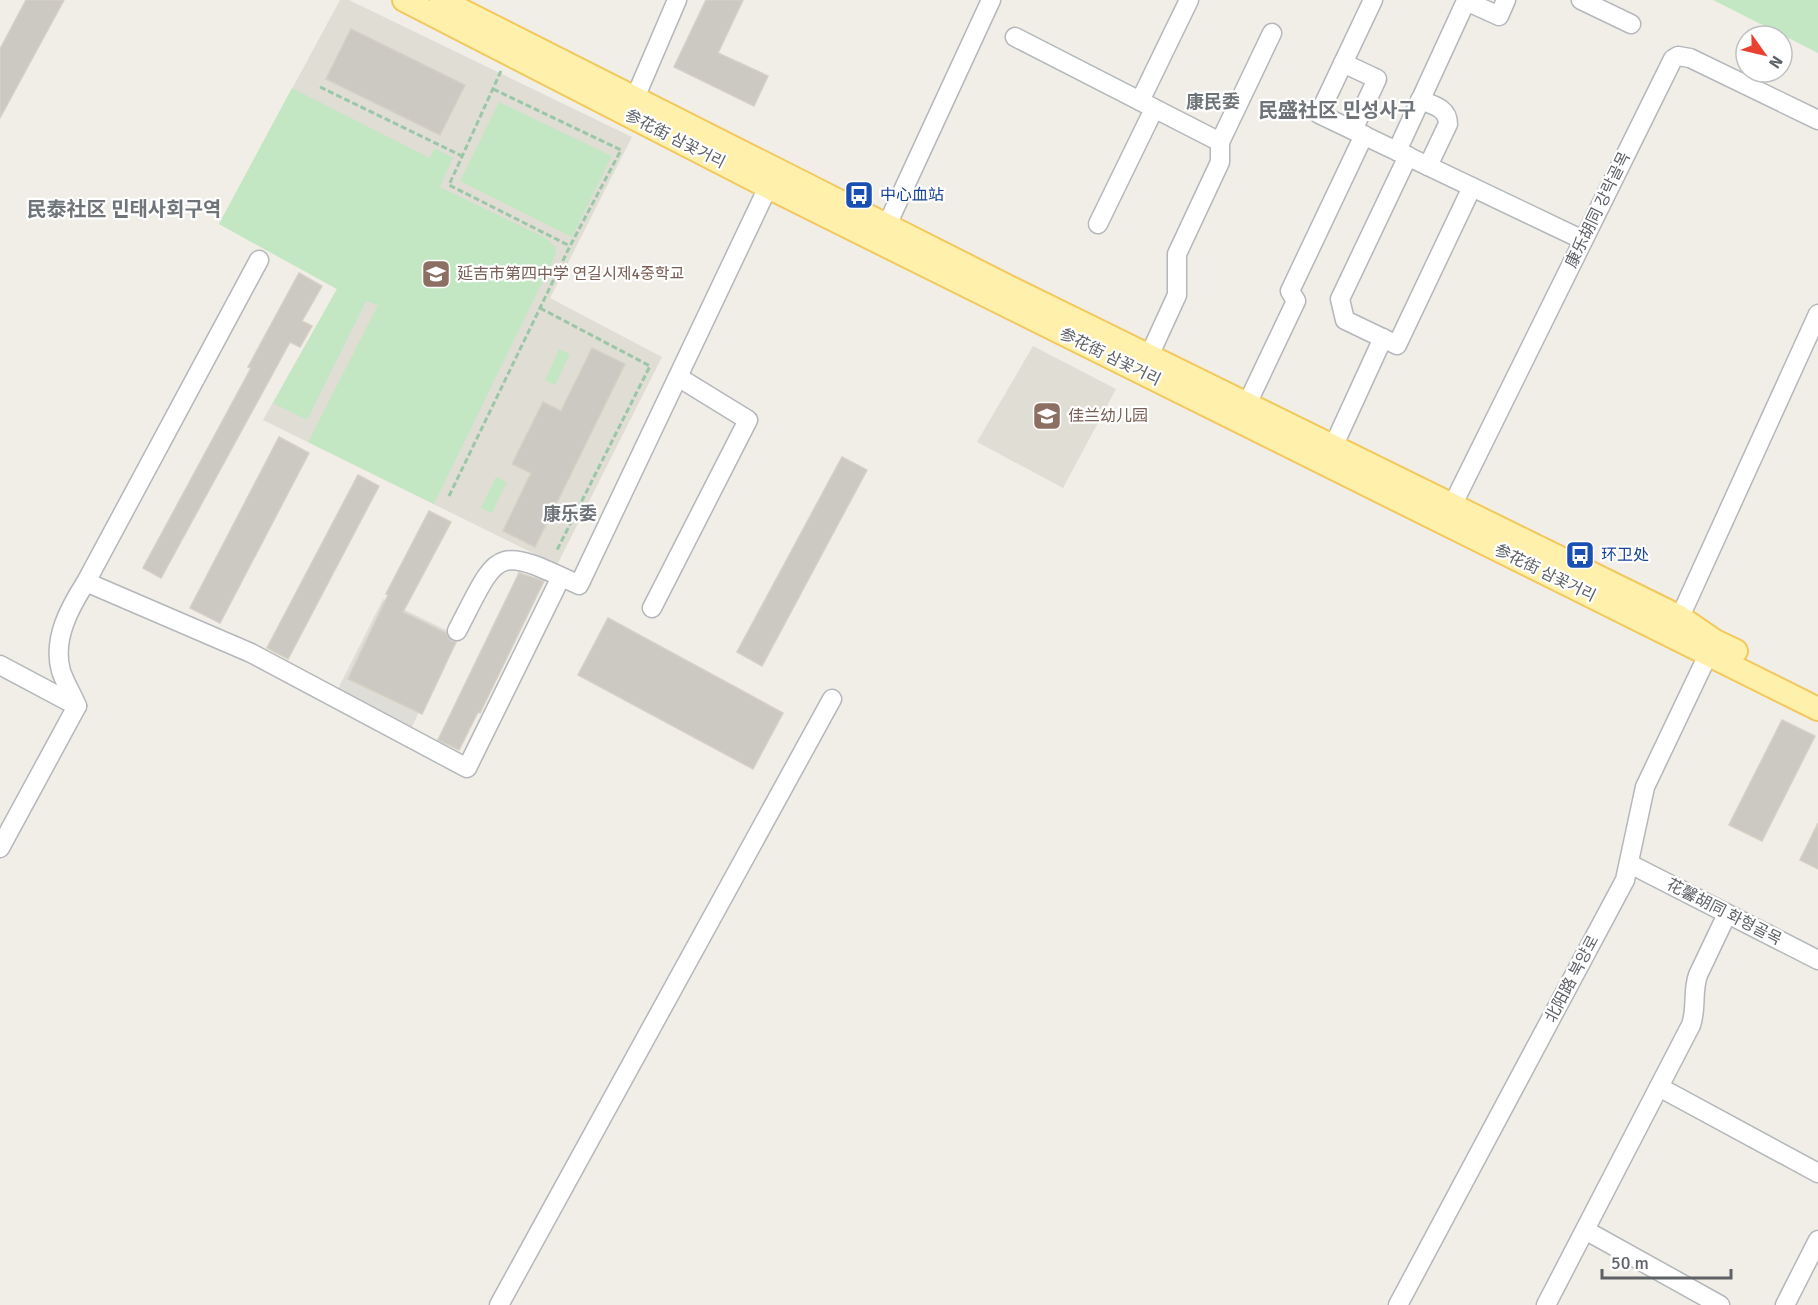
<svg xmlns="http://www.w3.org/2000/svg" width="1818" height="1305" font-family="Signika,'Noto Sans SC','Noto Sans KR',sans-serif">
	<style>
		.industrial { fill: #dfddd8 }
		.education { fill: #e0ddd4 }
		.green { fill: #c3e7c3 }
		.building { fill: #ccc9c3; stroke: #d5d0c4; stroke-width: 1.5 }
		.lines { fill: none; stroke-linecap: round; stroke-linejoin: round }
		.minor-casing { stroke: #b4b7bb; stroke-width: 21 }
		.major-casing { stroke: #f3c85d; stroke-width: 26 }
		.path { stroke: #9ac7a7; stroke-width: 3; stroke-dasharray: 6 3; stroke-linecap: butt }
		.minor { stroke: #fff; stroke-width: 18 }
		.major { stroke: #fff1ac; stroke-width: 22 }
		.labels { text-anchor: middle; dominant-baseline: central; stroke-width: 4.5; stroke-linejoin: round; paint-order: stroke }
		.street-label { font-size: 16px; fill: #5e6267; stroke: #fff }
		.transit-label { font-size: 16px; fill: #164399; stroke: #fff; text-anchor: start }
		.education-label { font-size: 16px; fill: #785e54; stroke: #fff; text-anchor: start }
		.neighbourhood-label { font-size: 18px; font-weight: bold; fill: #6f7479; stroke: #fff }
		.quarter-label { font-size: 20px; font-weight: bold; fill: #6f7479; stroke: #fff }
	</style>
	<rect width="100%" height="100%" fill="#f0eee6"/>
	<path class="industrial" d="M383,599L456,635L409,733L335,695Z"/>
	<g class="education">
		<path d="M340,0H349L632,137L550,298L662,357L557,565L263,420L337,289L219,224Z"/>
		<path d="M1033,346L1116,389L1063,488L977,442Z"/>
	</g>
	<g class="green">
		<path d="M1713,0H1818V53Z"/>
		<path d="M292,88L430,158L435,148L453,158L440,187L546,238L555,247L556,254L434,504L308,442L378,305L366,301L307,420L273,403L337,289L219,224Z"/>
		<path d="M499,102L612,156L572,237L460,181Z"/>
		<path d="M559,349L570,354L555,385L545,380Z"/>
		<path d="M496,477L507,482L492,513L481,508Z"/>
	</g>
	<g class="building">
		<path d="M26,0H64L0,118V49Z"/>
		<path d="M706,0H743L718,53L768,76L754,106L674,67Z"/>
		<path d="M351,29L465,85L440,135L326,79Z"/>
		<path d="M299,273L322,286L302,321L312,326L300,347L290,342L161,578L143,568L251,368L248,367Z"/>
		<path d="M592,348L625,364L535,547L503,531L531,473L512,464L543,402L561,411Z"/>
		<path d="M279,437L309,453L220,623L190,608Z"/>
		<path d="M842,457L867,470L762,666L737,652Z"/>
		<path d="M358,475L379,486L288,659L267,648Z"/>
		<path d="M429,511L451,522L403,612L446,633L451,641L456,642L422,714L348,679L388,595L386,594Z"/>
		<path d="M519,573L544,581L480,713L478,712L459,750L438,740Z"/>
		<path d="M608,618L783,713L753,769L578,675Z"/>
		<path d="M1782,720L1815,736L1762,841L1729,825Z"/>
		<path d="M1818,823V869L1800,860Z"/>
	</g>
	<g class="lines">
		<g class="minor-casing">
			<g id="minor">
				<path d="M1373,0L1319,114L1583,240"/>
				<path d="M1581,0L1631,24"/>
				<path d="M1015,37L1220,142"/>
				<path d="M1343,63L1377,79L1353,130"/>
				<path d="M635,98L677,0"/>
				<path d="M1420,100C1433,105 1448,108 1448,124L1428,166"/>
				<path d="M1140,101L1189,0"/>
				<path d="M1397,151L1466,1L1499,16L1506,0"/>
				<path d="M1408,156L1340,299L1345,320L1397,345L1472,187"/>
				<path d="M1098,224L1154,109"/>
				<path d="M887,225L991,0"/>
				<path d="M1149,356L1177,295V254L1220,162V142L1272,33"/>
				<path d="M1247,404L1296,301L1290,291L1364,135"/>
				<path d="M1333,447L1383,338"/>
				<path d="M1452,506L1673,59L1678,56L1690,58L1818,120"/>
				<path d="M86,582L251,653L467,768L561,577"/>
				<path d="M652,608L748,420L678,377"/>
				<path d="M1680,617L1818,314"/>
				<path d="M457,631C499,550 493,544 579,585L768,187"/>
				<path d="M0,665L77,706"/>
				<path d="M0,848L77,706C72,694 65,683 61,671C52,639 70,607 86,582L259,260"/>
				<path d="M1630,864L1818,960"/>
				<path d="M1659,1087L1818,1173"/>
				<path d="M1585,1230L1720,1305"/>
				<path d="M499,1305L832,699"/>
				<path d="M1398,1305L1625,880L1645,787L1714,642"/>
				<path d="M1546,1305L1691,1025C1697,1008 1692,992 1698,975L1727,914"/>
				<path d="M1785,1305L1818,1240"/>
			</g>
		</g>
		<g class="major-casing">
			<g id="major">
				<path d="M404,0L768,187L1818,709"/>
				<path d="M441,0L1009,287L1680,617L1715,641L1736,651"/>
			</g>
		</g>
		<g class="path">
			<path d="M501,71L449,185L570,246"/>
			<path d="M320,87L462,156"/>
			<path d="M540,308L650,366L556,552"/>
			<path d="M449,496L570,246L621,150L493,89"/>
		</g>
		<use href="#minor" class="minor"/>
		<use href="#major" class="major"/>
	</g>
	<defs>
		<g id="bus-square" transform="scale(1.5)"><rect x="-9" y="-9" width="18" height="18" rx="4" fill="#1a4fb4" stroke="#fff"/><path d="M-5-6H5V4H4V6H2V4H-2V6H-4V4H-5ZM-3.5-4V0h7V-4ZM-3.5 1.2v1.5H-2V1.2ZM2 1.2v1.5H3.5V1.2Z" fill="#fff"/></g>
		<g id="school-square" transform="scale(1.5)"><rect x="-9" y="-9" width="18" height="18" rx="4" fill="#8d6e63" stroke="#fff"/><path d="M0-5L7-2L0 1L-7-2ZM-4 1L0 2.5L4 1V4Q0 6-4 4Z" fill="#fff"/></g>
	</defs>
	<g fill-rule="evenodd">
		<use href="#bus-square" x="859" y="195"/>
		<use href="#school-square" x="436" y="274"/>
		<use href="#school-square" x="1047" y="416"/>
		<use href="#bus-square" x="1580" y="555"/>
	</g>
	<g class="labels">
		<g class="street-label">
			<text transform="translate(675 139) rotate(27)">参花街 삼꽃거리</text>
			<text transform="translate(1598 210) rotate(-64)">康乐胡同 강락골목</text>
			<text transform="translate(1110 357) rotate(26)">参花街 삼꽃거리</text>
			<text transform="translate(1545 573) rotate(26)">参花街 삼꽃거리</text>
			<text transform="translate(1724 912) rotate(27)">花馨胡同 화형골목</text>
			<text transform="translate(1572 979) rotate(-62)">北阳路 북양로</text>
		</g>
		<g class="transit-label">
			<text x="880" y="195">中心血站</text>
			<text x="1601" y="555">环卫处</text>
		</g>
		<g class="education-label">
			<text x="457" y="274">延吉市第四中学 연길시제4중학교</text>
			<text x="1068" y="416">佳兰幼儿园</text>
		</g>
		<g class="neighbourhood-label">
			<text x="1213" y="102">康民委</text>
			<text x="570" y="514">康乐委</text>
		</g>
		<g class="quarter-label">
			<text x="1337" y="110">民盛社区 민성사구</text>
			<text x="124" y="209">民泰社区 민태사회구역</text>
		</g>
	</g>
	<g transform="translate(1764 54) rotate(124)"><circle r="28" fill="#ffffff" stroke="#bfc0c2" stroke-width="1.5"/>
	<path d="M0-4.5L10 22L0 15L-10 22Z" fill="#eb3f31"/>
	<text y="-9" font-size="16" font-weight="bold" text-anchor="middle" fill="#5e6267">N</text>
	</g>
	<path d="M1602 1269v9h129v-9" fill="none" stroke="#5e6267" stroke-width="3"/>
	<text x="1611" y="1269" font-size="18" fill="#5e6267" stroke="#ffffff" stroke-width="4.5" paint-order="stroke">50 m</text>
</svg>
